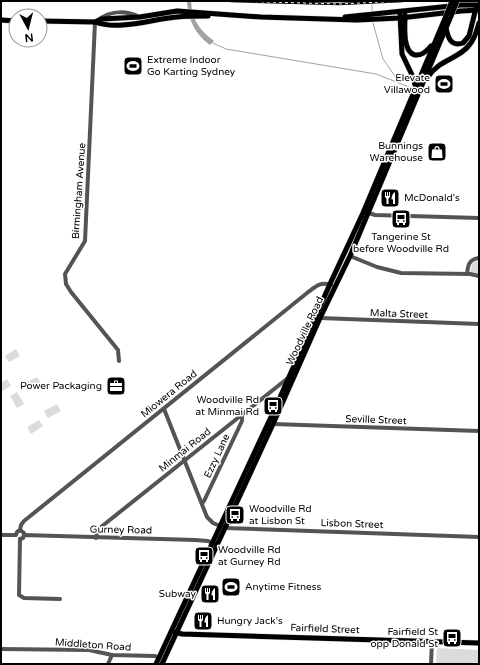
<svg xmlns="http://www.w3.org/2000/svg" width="480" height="665" font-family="'Varela Round',sans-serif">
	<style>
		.green { fill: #dbdbdb }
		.forest { fill: url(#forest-firs) }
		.water { fill: url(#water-ripples) }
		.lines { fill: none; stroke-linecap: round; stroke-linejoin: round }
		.stream { stroke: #a2a2a2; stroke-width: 1 }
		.major-casing { stroke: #dbdbdb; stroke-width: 6 }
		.minor { stroke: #545454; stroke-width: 4 }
		.major { stroke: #000; stroke-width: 5 }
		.rail-casing { stroke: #000; stroke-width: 2.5 }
		.rail { stroke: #fff; stroke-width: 1; stroke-dasharray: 3; stroke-linecap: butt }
		.major-bridge-casing { stroke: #dbdbdb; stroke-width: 6; stroke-linecap: butt }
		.major-bridge { stroke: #000; stroke-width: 5 }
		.labels { text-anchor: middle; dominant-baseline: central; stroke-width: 3; stroke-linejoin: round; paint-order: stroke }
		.poi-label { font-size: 10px; fill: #000; stroke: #fff; text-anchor: start }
		.street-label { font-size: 10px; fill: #000; stroke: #fff }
	</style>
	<defs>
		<pattern id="forest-firs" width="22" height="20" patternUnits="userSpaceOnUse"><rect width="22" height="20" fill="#dbdbdb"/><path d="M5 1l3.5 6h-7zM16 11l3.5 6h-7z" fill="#bababa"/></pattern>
		<pattern id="water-ripples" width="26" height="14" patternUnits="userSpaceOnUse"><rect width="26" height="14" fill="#a2a2a2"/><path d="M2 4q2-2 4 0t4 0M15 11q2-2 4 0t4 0" fill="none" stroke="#8a8a8a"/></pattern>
	</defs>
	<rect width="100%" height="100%" fill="#fff"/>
	<g class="green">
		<path d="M16,349L20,356L9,362L5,356Z"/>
		<path d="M37,377L41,383L28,391L24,384Z"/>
		<path d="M7,379L11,386L1,392V383Z"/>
		<path d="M17,392L24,404L17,408L10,396Z"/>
		<path d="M57,404L61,411L48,418L44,411Z"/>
		<path d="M39,420L43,426L31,434L27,427Z"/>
		<path d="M437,648L479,650V664H436Z"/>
	</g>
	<path class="forest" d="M475,261L479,262V273H470L472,264Z"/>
	<path class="water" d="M187,1H191C192,19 199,30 214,41L210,45C195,34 188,20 187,1Z"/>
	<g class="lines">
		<g class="stream">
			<path d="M372,5V10"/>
			<path d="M373,23L383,59L399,82"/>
			<path d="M213,43L226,49L376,74L409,87"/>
		</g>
		<g class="major-casing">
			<g id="major">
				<path d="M400,14L402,54L413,77L415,85"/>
				<path d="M405,15C405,25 402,52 415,55C422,56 427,51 431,46"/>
				<path d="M345,17L461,5H479"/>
				<path d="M1,20L16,21"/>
				<path d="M40,21L95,22C119,31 152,19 177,17C187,16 198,16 208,16"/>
				<path d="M95,22L102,19L140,17L177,11L261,17L357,20L400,18L461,11L479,10"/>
				<path d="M446,28C448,38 451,47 463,43L469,36L476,8"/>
				<path d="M428,77C439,59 460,59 470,44C475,38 477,30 479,23"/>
				<path d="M175,632L182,634L479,643"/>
				<path d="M156,664L278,402L330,284L363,213L446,16"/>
				<path d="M162,664L273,424L320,318L350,256L451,16"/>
			</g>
		</g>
		<g class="minor">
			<path d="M366,212L375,215L479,218"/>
			<path d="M350,256L377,267L401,273L470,274L479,276"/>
			<path d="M467,274C468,265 469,259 479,258"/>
			<path d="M320,318L479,324"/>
			<path d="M119,361L118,350L71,292L66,284L65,274L85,241L95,22C109,11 123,9 140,17"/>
			<path d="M164,409L207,517L213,523L220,526"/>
			<path d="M273,424L479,431"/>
			<path d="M202,503L204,501L242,421V414"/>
			<path d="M225,528L479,537"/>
			<path d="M20,530L21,525L24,521L307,293C315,287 321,281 331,285"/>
			<path d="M1,535H16L17,532L20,530L24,533V535"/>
			<path d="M96,538L97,532L101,527L288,378"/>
			<path d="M20,539L23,538L24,535L195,540L208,541L215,544"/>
			<path d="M20,539L19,595L24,598L60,599"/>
			<path d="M1,649L89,650L112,655L155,656L159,658"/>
			<path d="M108,664L112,655"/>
			<path d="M431,664L432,641"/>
		</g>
		<use href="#major" class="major"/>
		<g class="rail-casing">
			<path id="rail" d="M231,1L339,4L403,1"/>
		</g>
		<use href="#rail" class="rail"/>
		<g class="major-bridge-casing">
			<g id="major-bridge">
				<path d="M446,16L452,1"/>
				<path d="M451,16L457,1"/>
			</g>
		</g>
		<use href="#major-bridge" class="major-bridge"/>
	</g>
	<defs>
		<g id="stadium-square" transform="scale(1)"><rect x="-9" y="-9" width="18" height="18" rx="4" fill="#000" stroke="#fff"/><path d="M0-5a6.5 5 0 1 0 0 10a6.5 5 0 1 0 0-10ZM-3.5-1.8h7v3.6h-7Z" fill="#fff"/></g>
		<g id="shop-square" transform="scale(1)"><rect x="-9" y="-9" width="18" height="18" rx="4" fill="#000" stroke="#fff"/><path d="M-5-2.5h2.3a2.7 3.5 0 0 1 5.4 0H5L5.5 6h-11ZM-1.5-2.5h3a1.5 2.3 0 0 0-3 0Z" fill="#fff"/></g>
		<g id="restaurant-square" transform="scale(1)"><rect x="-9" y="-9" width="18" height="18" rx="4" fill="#000" stroke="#fff"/><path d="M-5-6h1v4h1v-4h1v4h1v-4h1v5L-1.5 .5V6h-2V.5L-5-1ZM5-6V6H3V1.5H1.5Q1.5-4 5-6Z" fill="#fff"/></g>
		<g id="bus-square" transform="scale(1)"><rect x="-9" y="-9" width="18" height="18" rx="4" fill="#000" stroke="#fff"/><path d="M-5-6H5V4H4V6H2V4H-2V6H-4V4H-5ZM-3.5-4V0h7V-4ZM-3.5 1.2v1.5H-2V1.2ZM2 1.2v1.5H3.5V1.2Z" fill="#fff"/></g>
		<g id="office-square" transform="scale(1)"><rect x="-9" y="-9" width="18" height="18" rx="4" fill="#000" stroke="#fff"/><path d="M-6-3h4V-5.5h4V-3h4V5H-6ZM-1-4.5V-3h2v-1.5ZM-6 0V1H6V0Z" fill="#fff"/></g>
	</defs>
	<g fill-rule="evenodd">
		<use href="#stadium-square" x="133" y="66"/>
		<use href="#stadium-square" x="444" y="84"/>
		<use href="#shop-square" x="437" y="152"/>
		<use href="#restaurant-square" x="390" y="198"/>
		<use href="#bus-square" x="401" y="219"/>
		<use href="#office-square" x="116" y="386"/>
		<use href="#bus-square" x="273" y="406"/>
		<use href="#bus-square" x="235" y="515"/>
		<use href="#bus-square" x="204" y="556"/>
		<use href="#stadium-square" x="231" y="587"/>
		<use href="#restaurant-square" x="210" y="594"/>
		<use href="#restaurant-square" x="203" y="621"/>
		<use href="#bus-square" x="452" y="638"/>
	</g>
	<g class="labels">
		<g class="poi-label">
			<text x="147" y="60">Extreme Indoor<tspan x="147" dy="12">Go Karting Sydney</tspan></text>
			<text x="430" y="78" text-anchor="end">Elevate<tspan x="430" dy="12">Villawood</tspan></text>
			<text x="423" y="146" text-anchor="end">Bunnings<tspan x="423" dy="12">Warehouse</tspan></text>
			<text x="404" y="198">McDonald's</text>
			<text x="401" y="237" text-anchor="middle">Tangerine St<tspan x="401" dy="12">before Woodville Rd</tspan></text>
			<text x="102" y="386" text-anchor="end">Power Packaging</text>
			<text x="259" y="400" text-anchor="end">Woodville Rd<tspan x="259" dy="12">at Minmai Rd</tspan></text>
			<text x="249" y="509">Woodville Rd<tspan x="249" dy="12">at Lisbon St</tspan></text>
			<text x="218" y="550">Woodville Rd<tspan x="218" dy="12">at Gurney Rd</tspan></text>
			<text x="245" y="587">Anytime Fitness</text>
			<text x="196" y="594" text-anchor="end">Subway</text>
			<text x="217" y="621">Hungry Jack's</text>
			<text x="438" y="632" text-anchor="end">Fairfield St<tspan x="438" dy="12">opp Donald St</tspan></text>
		</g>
		<g class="street-label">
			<text transform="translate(79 191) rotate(-86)">Birmingham Avenue</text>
			<text transform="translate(399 314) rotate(2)">Malta Street</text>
			<text transform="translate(305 331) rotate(-65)">Woodville Road</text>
			<text transform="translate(169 394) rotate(-39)">Miowera Road</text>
			<text transform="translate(376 420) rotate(2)">Seville Street</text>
			<text transform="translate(185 450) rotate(-39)">Minmai Road</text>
			<text transform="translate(217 456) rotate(-65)">Ezzy Lane</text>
			<text transform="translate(352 524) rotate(2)">Lisbon Street</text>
			<text transform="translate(121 530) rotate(1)">Gurney Road</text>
			<text transform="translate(325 629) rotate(2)">Fairfield Street</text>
			<text transform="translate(93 645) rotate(4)">Middleton Road</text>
		</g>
	</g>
	<rect width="480" height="665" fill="none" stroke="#000000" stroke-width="4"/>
	<g transform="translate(28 28) rotate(173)"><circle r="19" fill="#ffffff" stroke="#999999"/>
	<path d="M0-3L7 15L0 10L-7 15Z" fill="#000000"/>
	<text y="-6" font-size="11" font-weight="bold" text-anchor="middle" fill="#000000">N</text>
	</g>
</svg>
